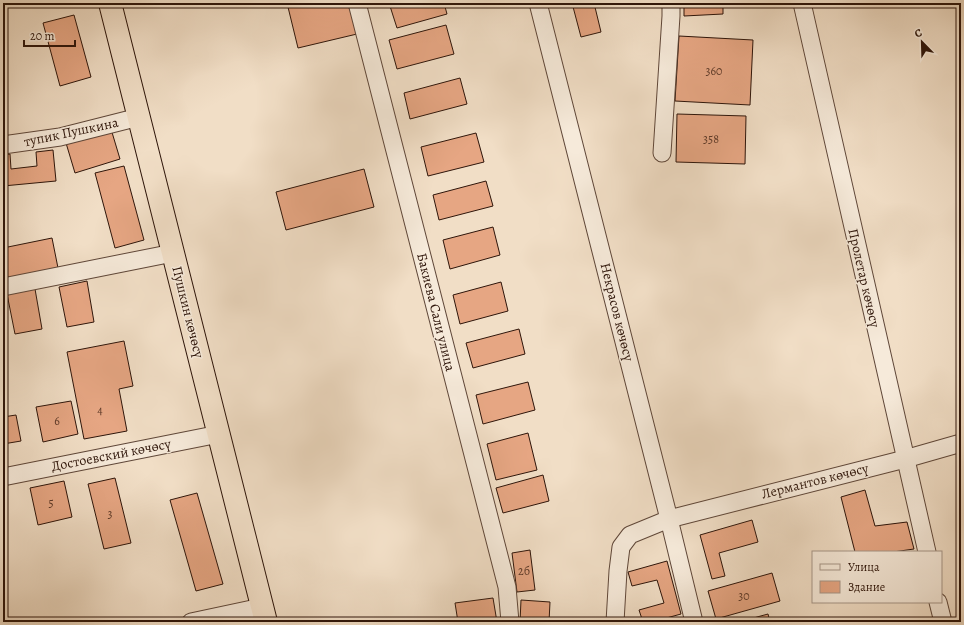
<svg xmlns="http://www.w3.org/2000/svg" width="964" height="625" font-family="Alegreya,serif">
	<style>
		.building { fill: #e6a683; stroke: #2e150a }
		.lines { fill: none; stroke-linecap: round; stroke-linejoin: round }
		.minor-casing { stroke: #5f4739; stroke-width: 19 }
		.highway-casing { stroke: #2e150a; stroke-width: 24 }
		.minor { stroke: #f6eada; stroke-width: 17 }
		.highway { stroke: #f1dec6; stroke-width: 22 }
		.labels { text-anchor: middle; dominant-baseline: central; stroke-width: 3; stroke-linejoin: round; paint-order: stroke }
		.number-label { font-size: 12px; fill: #5c3928 }
		.street-label { font-size: 14px; fill: #2e150a; stroke: #f6eada }
	</style>
	<rect width="100%" height="100%" fill="#f1dec6"/>
	<filter id="stains"><feTurbulence type="fractalNoise" baseFrequency=".005" numOctaves="4"/><feColorMatrix values="0 0 0 0 .2 0 0 0 0 .09 0 0 0 0 .02 0 0 0 .5 -.17"/></filter>
	<radialGradient id="worn" r=".72"><stop offset=".6" stop-color="#630" stop-opacity="0"/><stop offset="1" stop-color="#630" stop-opacity=".3"/></radialGradient>
	<g class="building">
		<path d="M287,3H349L357,34L298,48Z"/>
		<path d="M389,3H444L447,14L397,28Z"/>
		<path d="M572,3H594L601,32L581,37Z"/>
		<path d="M684,3H723V14L684,16Z"/>
		<path d="M74,15L91,77L60,86L43,23Z"/>
		<path d="M446,25L454,54L397,69L389,40Z"/>
		<path d="M679,36L753,40L750,105L675,101Z"/>
		<path d="M460,78L467,104L410,119L404,93Z"/>
		<path d="M677,114L746,116L745,164L676,162Z"/>
		<path d="M111,129L120,159L75,173L66,143Z"/>
		<path d="M476,133L484,162L428,176L421,147Z"/>
		<path d="M53,150L56,181L3,186V155L10,154L11,169L37,166L36,152Z"/>
		<path d="M124,166L144,240L115,248L95,173Z"/>
		<path d="M364,169L374,207L286,230L276,192Z"/>
		<path d="M486,181L493,206L439,220L433,195Z"/>
		<path d="M493,227L500,255L450,269L443,240Z"/>
		<path d="M52,238L58,268L3,280V248Z"/>
		<path d="M87,281L94,322L67,327L59,287Z"/>
		<path d="M501,282L508,311L460,324L453,295Z"/>
		<path d="M35,289L42,329L15,334L7,294Z"/>
		<path d="M519,329L525,354L473,368L466,343Z"/>
		<path d="M124,341L133,386L119,389L127,431L84,439L67,352Z"/>
		<path d="M528,382L535,410L483,424L476,395Z"/>
		<path d="M71,401L78,434L43,442L36,407Z"/>
		<path d="M16,415L21,441L3,444V417Z"/>
		<path d="M528,433L537,470L496,480L487,444Z"/>
		<path d="M543,475L549,501L503,513L496,488Z"/>
		<path d="M115,478L131,543L104,549L88,484Z"/>
		<path d="M64,481L72,517L38,525L30,488Z"/>
		<path d="M865,490L875,526L907,522L914,549L893,552H855L841,497Z"/>
		<path d="M197,493L223,584L196,591L170,500Z"/>
		<path d="M752,520L758,542L719,553L725,576L712,579L700,535Z"/>
		<path d="M530,550L535,590L517,592L512,553Z"/>
		<path d="M667,561L681,614L652,622H643L639,610L664,603L657,580L632,586L628,572Z"/>
		<path d="M772,573L780,601L716,619L708,591Z"/>
		<path d="M493,598L497,622H458L455,603Z"/>
		<path d="M521,600L550,602L549,622H520Z"/>
		<path d="M768,614L770,622H739Z"/>
	</g>
	<g class="lines">
		<g class="minor-casing">
			<g id="minor">
				<path d="M357,3L507,587L510,622"/>
				<path d="M538,3L669,519L694,622"/>
				<path d="M802,3L927,552"/>
				<path d="M3,145L60,137L139,117"/>
				<path d="M662,153L671,16V3"/>
				<path d="M3,287L173,253"/>
				<path d="M3,477L219,434"/>
				<path d="M938,602L943,622"/>
				<path d="M191,622L262,607"/>
				<path d="M615,622L618,571L621,547L630,535L669,519L905,459L961,443"/>
			</g>
		</g>
		<g class="highway-casing">
			<path id="highway" d="M110,3L266,622"/>
		</g>
		<use href="#minor" class="minor"/>
		<use href="#highway" class="highway"/>
	</g>
	<g class="labels">
		<g class="number-label">
			<text x="714" y="71">360</text>
			<text x="711" y="139">358</text>
			<text x="100" y="410">4</text>
			<text x="57" y="421">6</text>
			<text x="51" y="503">5</text>
			<text x="110" y="514">3</text>
			<text x="524" y="571">2б</text>
			<text x="744" y="596">30</text>
		</g>
		<g class="street-label">
			<text transform="translate(71 132) rotate(-12)">тупик Пушкина</text>
			<text transform="translate(864 278) rotate(77)">Пролетар көчөсү</text>
			<text transform="translate(188 312) rotate(76)">Пушкин көчөсү</text>
			<text transform="translate(436 312) rotate(76)">Бакиева Сали улица</text>
			<text transform="translate(617 312) rotate(76)">Некрасов көчөсү</text>
			<text transform="translate(111 455) rotate(-11)">Достоевский көчөсү</text>
			<text transform="translate(815 481) rotate(-14)">Лермантов көчөсү</text>
		</g>
	</g>
	<rect width="964" height="625" fill="none" stroke="#f1dec6" stroke-width="16"/>
	<rect x="4" y="4" width="956" height="617" fill="none" stroke="#2e150a" stroke-width="2"/>
	<rect x="8" y="8" width="948" height="609" fill="none" stroke="#2e150a"/>
	<rect x="812" y="551" width="130" height="52" fill="#f6eada" stroke="#a69587"/>
	<rect x="820" y="564" width="20" height="6" fill="#f6eada" stroke="#a69587"/>
	<text x="848" y="571" font-size="12" fill="#2e150a">Улица</text>
	<rect x="820" y="581" width="20" height="12" fill="#e6a683" stroke="#a69587"/>
	<text x="848" y="591" font-size="12" fill="#2e150a">Здание</text>
	<g transform="translate(922 42) rotate(337)" stroke="#f6eada" stroke-width="3" paint-order="stroke">
	<path d="M0-3L7 15L0 10L-7 15Z" fill="#2e150a"/>
	<text y="-6" font-size="11" font-weight="bold" text-anchor="middle" fill="#2e150a">С</text>
	</g>
	<path d="M24 40v6h51v-6" fill="none" stroke="#2e150a" stroke-width="2"/>
	<text x="30" y="40" font-size="12" fill="#2e150a" stroke="#f6eada" stroke-width="3" paint-order="stroke">20 m</text>
	<rect width="100%" height="100%" filter="url(#stains)"/>
	<rect width="100%" height="100%" fill="url(#worn)"/>
</svg>
